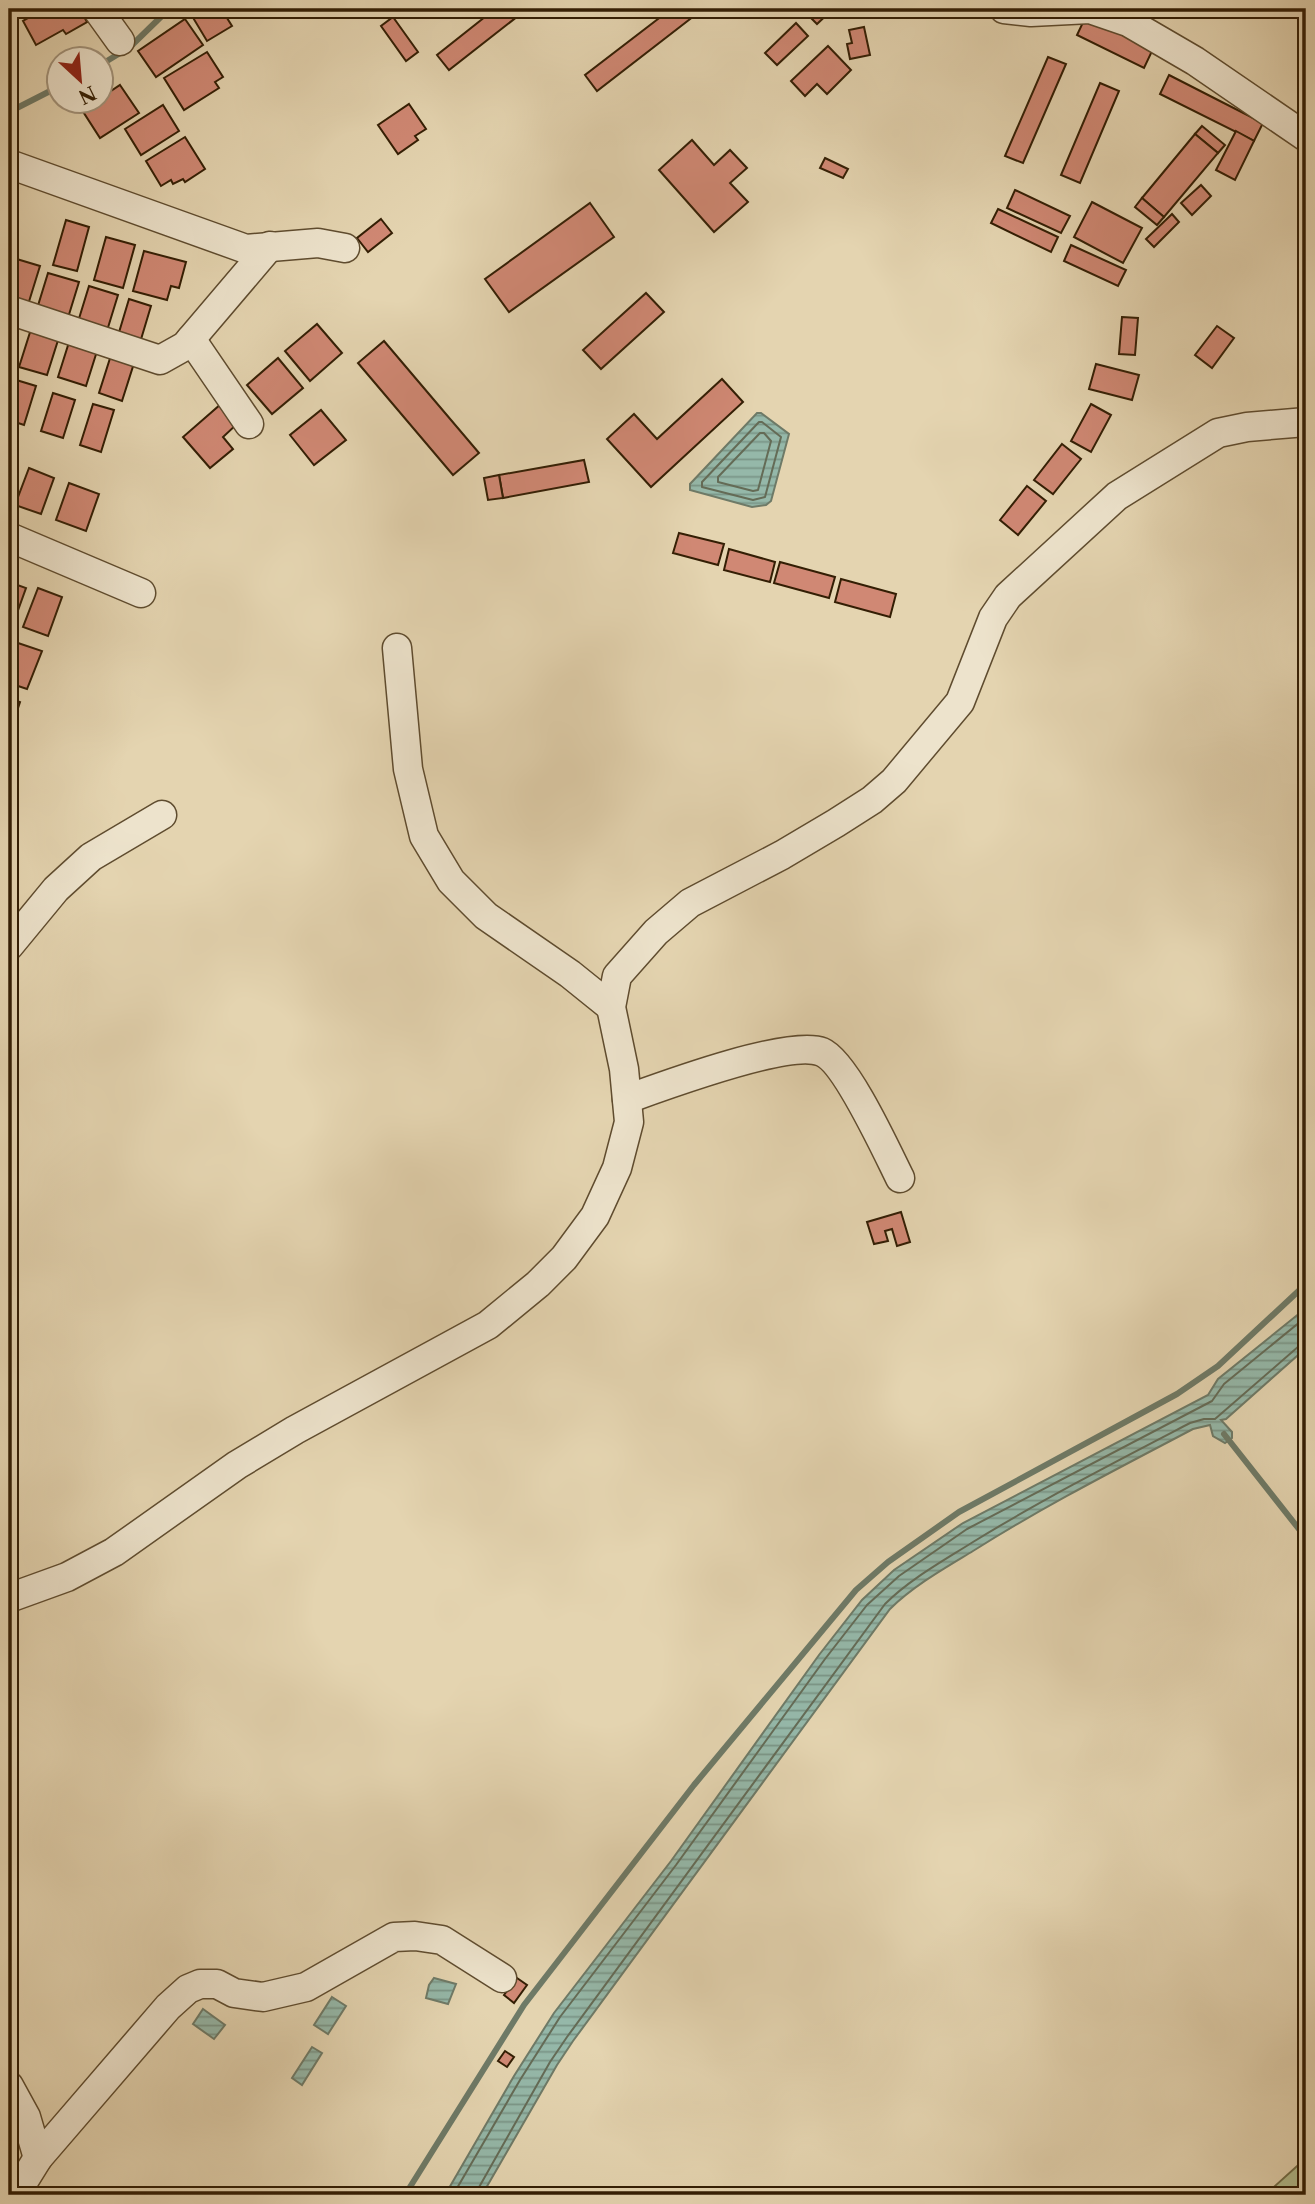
<svg xmlns="http://www.w3.org/2000/svg" width="1315" height="2204" font-family="'Libre Caslon Text',serif">
	<style>
		.green { fill: #b2bd8d; stroke: #726e48; stroke-width: 2 }
		.water { fill: url(#water-rules); stroke: #6e7a67; stroke-width: 2 }
		.lines { fill: none; stroke-linecap: round; stroke-linejoin: round }
		.shore { stroke: #646b56; stroke-width: 2 }
		.stream { stroke: #6e7a67; stroke-width: 6 }
		.building { fill: #d08874; stroke: #331e04; stroke-width: 2 }
		.minor-casing { stroke: #5f4c2f; stroke-width: 31 }
		.minor { stroke: #ede3cc; stroke-width: 28 }
	</style>
	<defs>
		<pattern id="water-rules" width="6" height="5" patternUnits="userSpaceOnUse" patternTransform="scale(1.75)"><rect width="6" height="5" fill="#95b8a9"/><path d="M0 2.5h6" fill="none" stroke="#7a9587"/></pattern>
	</defs>
	<rect width="100%" height="100%" fill="#e4d4b0"/>
	<filter id="stains"><feTurbulence type="fractalNoise" baseFrequency=".00286" numOctaves="4"/><feColorMatrix values="0 0 0 0 .2 0 0 0 0 .09 0 0 0 0 .02 0 0 0 .5 -.17"/></filter>
	<radialGradient id="worn" r=".72"><stop offset=".6" stop-color="#630" stop-opacity="0"/><stop offset="1" stop-color="#630" stop-opacity=".3"/></radialGradient>
	<path class="green" d="M1306,2158V2195H1265Z"/>
	<g class="water">
		<path d="M757,413H761L789,434L771,501L766,505L752,507L690,490V484Z"/>
		<path d="M1306,1308V1348L1226,1419L1221,1420L1232,1432V1438L1225,1443L1213,1436L1210,1425L1193,1429C1119,1468 1044,1506 973,1551C945,1568 913,1586 890,1609L573,2041L557,2065L482,2195H445L514,2076L554,2013L671,1861L819,1655L862,1600L894,1570L963,1523L1208,1395L1218,1379Z"/>
		<path d="M434,1978L456,1984L448,2004L426,1998L429,1985Z"/>
		<path d="M332,1997L346,2006L328,2034L314,2025Z"/>
		<path d="M203,2009L225,2025L214,2039L193,2024Z"/>
		<path d="M312,2047L322,2053L302,2085L292,2078Z"/>
	</g>
	<g class="lines">
		<g class="shore">
			<path d="M759,422H762L781,437L765,497L753,500L702,487V482Z"/>
			<path d="M760,433H764L771,441L758,490L753,491L718,482V477Z"/>
			<path d="M453,2195L520,2080L560,2017L676,1865L825,1659L867,1605L899,1576L967,1529L1212,1401L1224,1384L1306,1317"/>
			<path d="M477,2195L478,2189L550,2062L567,2037L885,1604C910,1579 943,1561 973,1542C1043,1499 1117,1461 1190,1423L1204,1419H1215L1299,1346L1306,1344"/>
		</g>
		<g class="stream">
			<path d="M102,64L130,47L169,9"/>
			<path d="M9,112L60,86"/>
			<path d="M1224,1434L1306,1538"/>
			<path d="M405,2195L524,2005L694,1785L856,1590L888,1562L959,1512L1177,1394L1218,1366L1306,1284"/>
		</g>
	</g>
	<g class="building">
		<path d="M44,9H80L87,22L66,34L63,30L36,45L23,21Z"/>
		<path d="M193,9H230L233,14L227,18L232,26L207,41L189,11Z"/>
		<path d="M495,9H527L449,70L437,55Z"/>
		<path d="M671,9H703L597,91L585,75Z"/>
		<path d="M802,9H833L817,24Z"/>
		<path d="M1086,16L1153,49L1144,68L1077,35Z"/>
		<path d="M393,17L418,52L406,61L381,26Z"/>
		<path d="M185,19L203,45L156,77L138,51Z"/>
		<path d="M796,23L808,36L777,65L765,53Z"/>
		<path d="M864,27L870,55L850,59L847,44L852,43L849,30Z"/>
		<path d="M828,46L851,70L827,94L817,84L805,96L791,81Z"/>
		<path d="M207,52L223,77L215,82L219,88L184,110L164,78Z"/>
		<path d="M1048,57L1066,64L1023,163L1005,156Z"/>
		<path d="M9,69L15,73L9,85Z"/>
		<path d="M1169,75L1263,123L1254,141L1160,94Z"/>
		<path d="M1100,83L1119,91L1080,183L1061,175Z"/>
		<path d="M120,85L139,113L100,138L82,110L95,102H102V97Z"/>
		<path d="M409,104L426,129L415,136L418,140L398,154L378,125Z"/>
		<path d="M163,105L179,131L141,155L125,129Z"/>
		<path d="M1202,126L1225,145L1218,153L1195,134Z"/>
		<path d="M1236,131L1254,141L1235,180L1216,170Z"/>
		<path d="M1195,134L1218,153L1164,217L1142,198Z"/>
		<path d="M185,137L205,169L185,182L183,179L173,184L171,180L161,186L146,161Z"/>
		<path d="M692,140L714,165L730,150L747,168L730,183L748,202L714,232L659,170Z"/>
		<path d="M825,158L848,169L843,178L820,168Z"/>
		<path d="M1201,185L1211,196L1192,215L1181,203Z"/>
		<path d="M1015,190L1070,216L1061,233L1007,208Z"/>
		<path d="M1142,198L1164,217L1157,225L1135,207Z"/>
		<path d="M1092,202L1142,228L1123,263L1074,237Z"/>
		<path d="M590,203L614,237L509,312L485,279Z"/>
		<path d="M9,206L15,208L9,229Z"/>
		<path d="M998,209L1058,237L1051,252L991,223Z"/>
		<path d="M1172,214L1179,222L1154,247L1146,239Z"/>
		<path d="M381,219L392,233L368,252L357,238Z"/>
		<path d="M66,220L89,227L77,271L53,265Z"/>
		<path d="M106,237L135,245L123,288L94,280Z"/>
		<path d="M1071,245L1126,270L1118,286L1064,261Z"/>
		<path d="M144,251L186,262L179,288L171,286L167,300L133,291Z"/>
		<path d="M10,257L40,266L27,308L9,302Z"/>
		<path d="M48,273L79,282L67,321L36,312Z"/>
		<path d="M89,286L118,295L106,334L77,325Z"/>
		<path d="M646,293L664,312L601,369L583,350Z"/>
		<path d="M129,299L151,306L139,346L117,339Z"/>
		<path d="M1122,317L1138,318L1135,355L1119,354Z"/>
		<path d="M9,321L15,323L9,343Z"/>
		<path d="M317,324L342,353L310,381L285,351Z"/>
		<path d="M32,326L60,334L47,375L19,367Z"/>
		<path d="M1217,326L1234,338L1212,368L1195,355Z"/>
		<path d="M70,339L98,348L86,386L58,377Z"/>
		<path d="M384,341L479,453L453,475L358,363Z"/>
		<path d="M112,352L135,360L122,401L99,393Z"/>
		<path d="M278,358L303,388L272,414L247,385Z"/>
		<path d="M1096,364L1139,375L1132,400L1089,389Z"/>
		<path d="M13,379L36,386L24,425L9,420V392Z"/>
		<path d="M722,379L743,402L651,487L607,439L634,414L657,439Z"/>
		<path d="M53,393L75,400L63,438L41,431Z"/>
		<path d="M93,404L114,410L101,452L80,445Z"/>
		<path d="M221,404L238,423L223,437L233,449L210,468L183,437Z"/>
		<path d="M1091,404L1111,415L1091,452L1071,441Z"/>
		<path d="M321,410L346,440L314,465L290,435Z"/>
		<path d="M1062,444L1081,459L1053,494L1034,480Z"/>
		<path d="M584,460L589,482L503,498L499,475Z"/>
		<path d="M29,468L54,478L41,514L15,505Z"/>
		<path d="M499,475L503,498L488,500L484,478Z"/>
		<path d="M69,483L99,494L86,531L56,520Z"/>
		<path d="M1027,486L1046,501L1018,535L1000,520Z"/>
		<path d="M679,533L724,544L718,565L673,553Z"/>
		<path d="M729,549L775,562L770,582L724,570Z"/>
		<path d="M780,562L835,577L829,598L774,583Z"/>
		<path d="M841,579L896,594L890,617L835,602Z"/>
		<path d="M9,582L26,588L12,627L9,626Z"/>
		<path d="M38,588L62,597L48,636L23,627Z"/>
		<path d="M18,643L42,651L27,689L9,683V667Z"/>
		<path d="M9,698L20,702L9,735Z"/>
		<path d="M901,1212L910,1242L897,1246L892,1229L885,1231L888,1241L874,1244L867,1222Z"/>
		<path d="M517,1978L527,1985L514,2003L504,1995Z"/>
		<path d="M505,2051L514,2057L507,2067L498,2061Z"/>
	</g>
	<g class="lines">
		<g class="minor-casing">
			<g id="minor">
				<path d="M97,9L120,41"/>
				<path d="M1004,9L1031,12L1090,9L1128,22L1195,61L1306,137"/>
				<path d="M9,164L246,249L318,243L345,248"/>
				<path d="M9,310L160,360L185,346L270,246"/>
				<path d="M191,339L249,424"/>
				<path d="M9,537L141,593"/>
				<path d="M397,648L408,769L424,836L451,881L486,916L570,974L611,1007"/>
				<path d="M9,946L56,889L91,857L162,815"/>
				<path d="M627,1099C663,1086 790,1039 822,1052C846,1062 887,1152 900,1178"/>
				<path d="M9,1598L67,1577L114,1552L237,1465L295,1430L488,1325L538,1284L564,1258L595,1216L617,1168L629,1122L624,1069L611,1007L617,976L656,932L690,903L782,855L836,823L872,800L894,781L960,702L993,618L1008,596L1117,496L1218,433L1247,427L1306,422"/>
				<path d="M9,2086L26,2117L38,2158"/>
				<path d="M15,2195L38,2158L168,2007L188,1989L200,1984H217L234,1993L263,1997L306,1987L394,1937L415,1936L442,1940L502,1978"/>
			</g>
		</g>
		<use href="#minor" class="minor"/>
	</g>
	<rect width="1315" height="2204" fill="none" stroke="#e4d4b0" stroke-width="35"/>
	<rect x="10" y="10" width="1294" height="2183" fill="none" stroke="#331e04" stroke-width="3.5"/>
	<rect x="18" y="18" width="1280" height="2169" fill="none" stroke="#331e04" stroke-width="2"/>
	<g transform="translate(80 80) rotate(154)"><circle r="33" fill="#ede3cc" stroke="#a3947c" stroke-width="2"/>
	<path d="M0-5L12 26L0 18L-12 26Z" fill="#8f2418"/>
	<text y="-10" font-size="19" font-weight="bold" text-anchor="middle" fill="#331e04">N</text>
	</g>
	<rect width="100%" height="100%" filter="url(#stains)"/>
	<rect width="100%" height="100%" fill="url(#worn)"/>
</svg>
